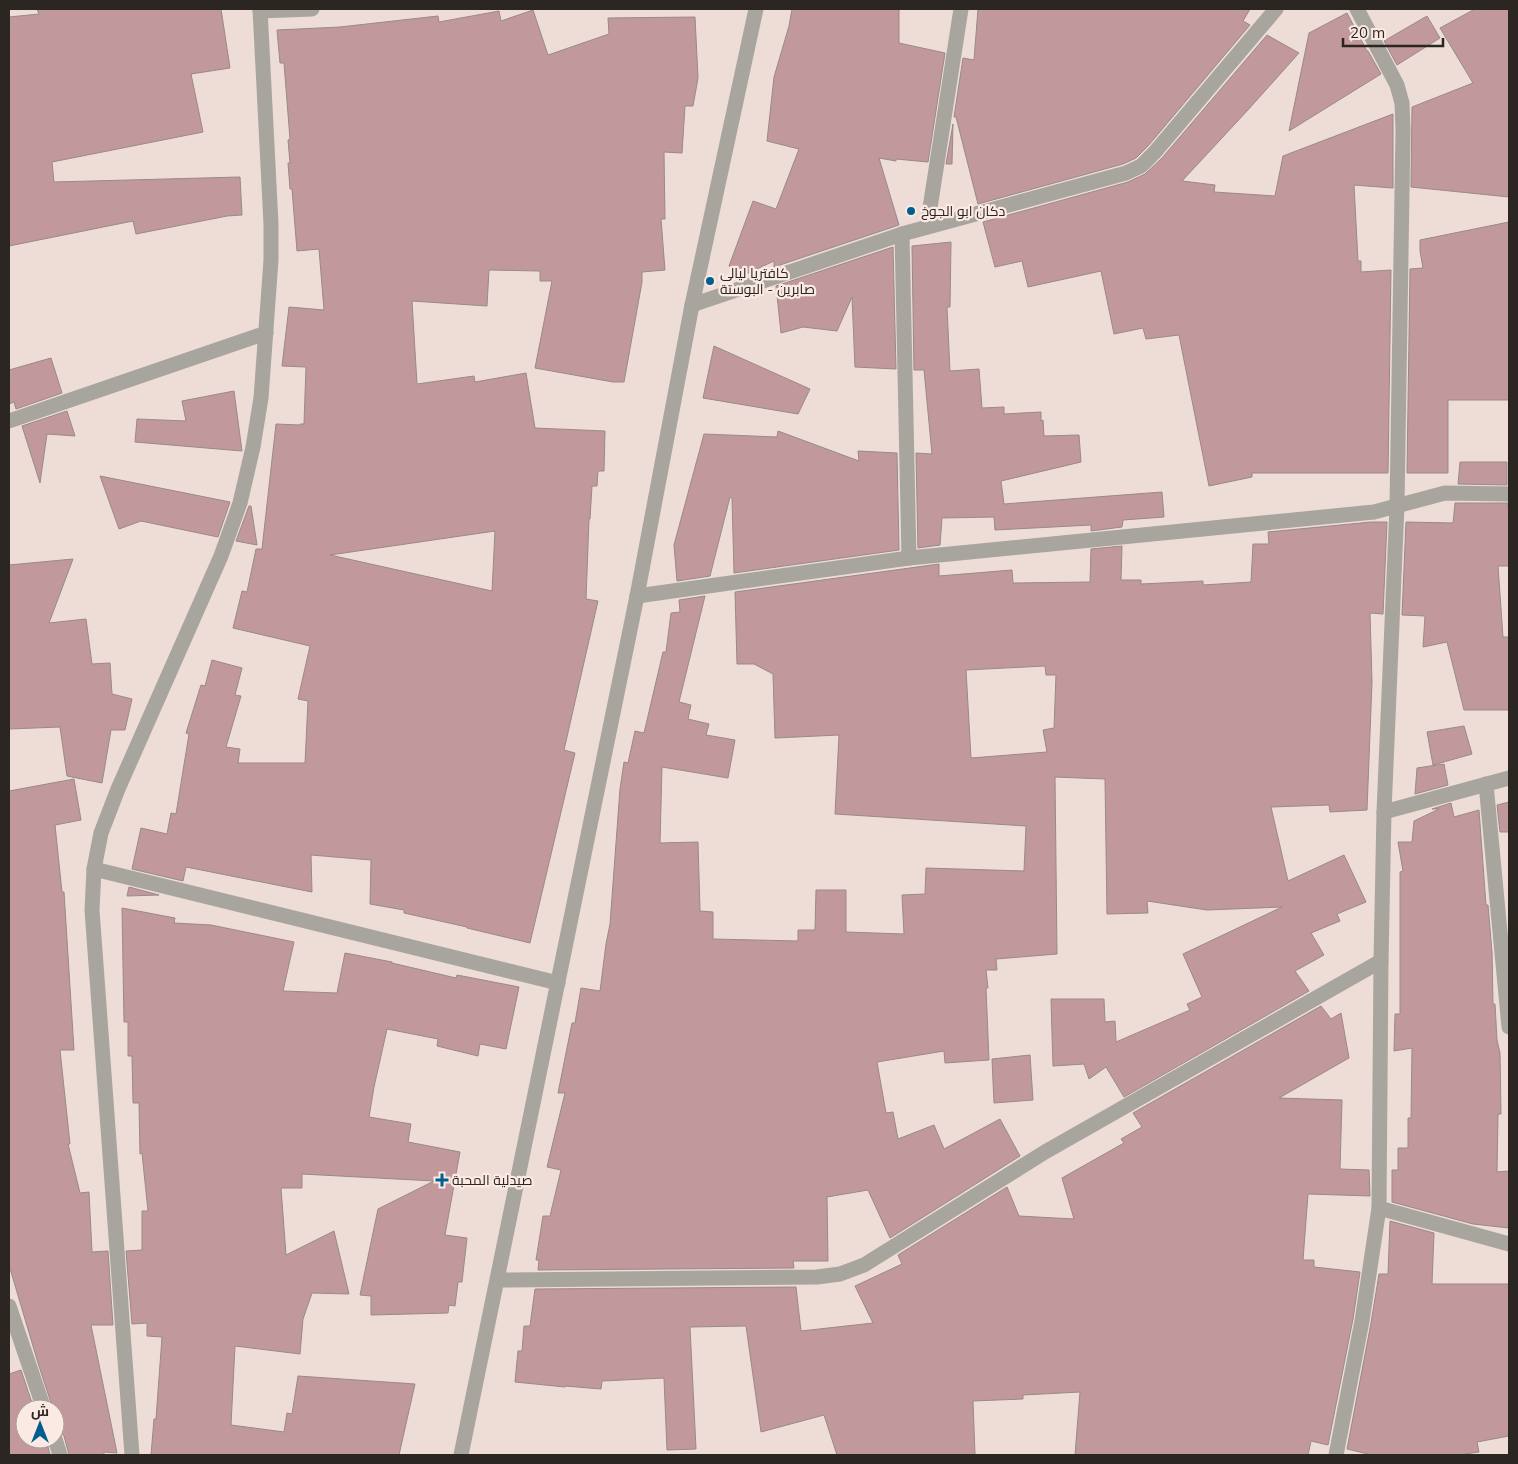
<svg xmlns="http://www.w3.org/2000/svg" width="1518" height="1464" font-family="Mulish,Cairo,sans-serif">
	<style>
		.building { fill: #c1989b; stroke: #9a898b; fill-rule: evenodd }
		.lines { fill: none; stroke-linecap: round; stroke-linejoin: round }
		.minor { stroke: #a8a59f; stroke-width: 15 }
		.poi-dot { fill: #005e8e; stroke: #fbeae3; stroke-width: 2 }
		.labels { text-anchor: middle; dominant-baseline: central; stroke-width: 4.5; stroke-linejoin: round; paint-order: stroke }
		.poi-label { font-size: 14px; fill: #2c2623; stroke: #fbeae3; text-anchor: start }
	</style>
	<rect width="100%" height="100%" fill="#edddd6"/>
	<g class="building">
		<path d="M37,9H221L230,68L191,74L203,132L52,162L54,182L240,177L242,215L227,216L136,234L133,221L9,246V17L39,14Z"/>
		<path d="M792,9H899V43L945,53L928,162L896,159V161L879,158L899,225L774,267V261L746,274L729,266L753,201L776,209L799,149L767,141L774,77L789,26Z"/>
		<path d="M978,9H1250L1243,21L1250,25L1148,146L1136,158L1123,164L978,204L956,117H954L963,58L974,60Z"/>
		<path d="M1475,9H1509V197L1411,187L1412,107L1473,83L1440,28Z"/>
		<path d="M533,10L548,55L609,34L608,18L695,17L698,78L693,106H685L682,153L664,152L665,219H661L665,270L642,272V282L624,382H613L535,368L552,281H540V271L489,270L487,306L412,301L417,384L474,376L475,382L526,373L535,428L605,431L604,471H598L597,486H592L590,519H589L586,599L598,601L564,750L575,753L530,943L467,928V927L404,913V910L370,904L371,860L311,855L312,892L186,867L183,881L132,869L141,828L167,834L171,813L176,814L189,734L186,733L201,685L205,686L212,660L242,668L235,695L241,696L226,747L240,749L238,763H305L308,701L298,699L310,646L233,628L242,591L247,592L256,549H262L276,424L300,425V424H304L306,367L282,366L289,307L324,310L319,249L297,251L292,189H290L288,163H290L288,140L290,139L284,63H280L277,30L340,27L438,16L439,22L499,11L501,21ZM495,531L492,591L330,555Z"/>
		<path d="M1347,13L1367,51H1368L1381,74L1289,131L1309,33Z"/>
		<path d="M1427,16L1440,38L1397,65L1384,41Z"/>
		<path d="M1267,35L1299,53L1247,111L1182,181L1215,185L1214,192L1275,196L1283,156L1393,114V188L1354,185L1358,261H1361V272L1391,270L1388,473H1252V477L1209,486L1179,335L1146,339L1143,328L1114,334L1101,271L1028,287L1022,261L995,267L983,222L1128,182L1145,174L1162,158Z"/>
		<path d="M953,124L952,164H946Z"/>
		<path d="M1509,222V400H1448V473H1407L1410,269L1423,268L1420,251V240Z"/>
		<path d="M951,242L950,307H947L950,371L979,369L982,408L1004,407V414L1041,412V421L1043,420L1044,436L1079,435L1081,462L1001,481L1004,504L1162,492L1164,517L1123,520L1122,527L1091,531V525L995,530L994,517L942,518L940,545L918,548L916,453L932,454L924,370H914L912,246Z"/>
		<path d="M893,247L896,369L855,367L852,297L837,331L803,327L781,333L776,286Z"/>
		<path d="M714,346L810,389L798,414L703,398Z"/>
		<path d="M51,358L62,393L16,409L14,402L9,404V370Z"/>
		<path d="M234,391L242,451L135,442L137,419L186,421L182,401Z"/>
		<path d="M67,411L75,436L47,434L40,483L22,426Z"/>
		<path d="M778,431L859,461L858,451L897,453L899,550L734,573L732,498L730,497L710,576L677,581L674,545L704,434L777,437Z"/>
		<path d="M1460,462H1507V485L1458,484Z"/>
		<path d="M100,476L230,502L218,537L141,521L119,529Z"/>
		<path d="M1455,503H1508V507H1509V566H1498L1503,637H1509V710H1464L1447,642L1423,647L1425,616L1402,615L1406,522L1453,523Z"/>
		<path d="M249,506H251L257,545L236,541Z"/>
		<path d="M1371,522H1387L1383,614L1370,613L1372,682L1367,810L1330,812L1329,805L1271,807L1288,881L1344,855L1366,902L1337,914L1340,921L1311,933L1324,955L1295,971L1309,991L1124,1097L1106,1067L1089,1079L1084,1064L1053,1066L1051,999H1104L1105,1022L1115,1021L1116,1042L1190,1010L1187,1004L1202,997L1183,954L1282,907L1207,910L1147,901L1148,913L1107,914L1105,779L1055,777L1057,954L996,959L997,970H986L988,988H986L989,1060L945,1063L944,1051L877,1062L886,1113L893,1112L898,1139L934,1125L944,1149L1000,1119L1020,1156L890,1238L868,1190L827,1197L828,1261H793L794,1268L538,1270L539,1260H536L543,1216H550L561,1170L547,1167L565,1093H558L572,1023H575L581,988L600,991L606,944L610,924L620,789L624,762L628,763L635,731L644,733L663,652H666L671,613L680,612L679,600L705,596L679,702L691,705L688,719L709,724L706,735L735,740L728,778L662,767L660,843L698,842L700,911L713,912V939L798,941V930H815L816,890H846V932L904,934L902,895L925,894L926,868L1024,871L1026,826L835,814L839,735L775,738L773,674L754,664H737L735,592L939,564V576L1012,570L1013,583L1090,582L1091,549L1122,546L1121,580H1141V584L1203,581V585L1251,582L1253,544H1269L1268,532ZM1045,666L1046,675H1056L1054,728L1043,730L1047,752L971,758L966,670Z"/>
		<path d="M73,559L49,623L86,619L92,664L110,663L112,694L132,699L125,730H111L102,783L67,776L60,727L9,729V565Z"/>
		<path d="M1464,726L1472,754L1433,765L1427,732Z"/>
		<path d="M1444,764L1448,785L1415,794L1417,768Z"/>
		<path d="M74,779L81,820L55,825L62,892H64L74,1050H60L70,1144H68L80,1193L89,1192L92,1252L108,1251L113,1325H91L117,1453L104,1452V1455H69L64,1436L61,1432L55,1430V1409H53L38,1363L9,1265V791Z"/>
		<path d="M1509,802V832H1500L1497,805Z"/>
		<path d="M1451,803L1454,817L1479,810L1486,905H1488L1492,952L1493,1004H1495L1497,1040L1500,1053L1501,1114H1498L1497,1172L1509,1171V1228L1473,1224L1392,1202V1170H1398V1148H1408V1118H1411L1412,1048L1394,1051L1395,1014H1400V872L1403,871L1398,842H1412L1414,821L1439,809H1432Z"/>
		<path d="M129,887L159,895L127,896Z"/>
		<path d="M122,908L175,918L174,923L211,925L294,942L283,991L337,993L345,953L392,962V963L456,978L457,975L519,987L506,1049L480,1044L478,1056L437,1046L438,1039L387,1029L374,1087L369,1117L411,1124L408,1142L460,1152L445,1235L467,1238L462,1282H458L455,1306L449,1305L448,1313L371,1315V1296L360,1295L378,1209L434,1181L302,1174V1188H281L286,1255L334,1231L349,1294L312,1293L303,1319L300,1354L235,1346L231,1425L284,1432L287,1413L292,1414L298,1376L415,1384L399,1455H151L154,1419H156L162,1337L147,1336V1323L132,1324L126,1251L142,1250V1211H148L142,1153L140,1154L139,1103H133L132,1056H128V1022H124Z"/>
		<path d="M1321,1006L1331,1019L1341,1013L1349,1058L1279,1098L1342,1100L1340,1169L1369,1170L1370,1196L1308,1194L1303,1260H1314V1267L1360,1272L1353,1319L1328,1445L1311,1441L1308,1455H1075L1080,1392L1023,1395V1399L973,1401L975,1455H837L824,1415L761,1432L746,1326L690,1327L696,1449L667,1450L664,1378L602,1381L601,1389L565,1386V1387L515,1382L518,1351H522L524,1326H530L535,1289L796,1287L801,1331L873,1323L855,1286L902,1264L898,1255L1007,1187L1019,1216L1074,1219L1062,1178L1124,1143L1121,1139L1142,1127L1133,1113Z"/>
		<path d="M1030,1055L1033,1100L994,1103L992,1059Z"/>
		<path d="M1390,1221L1434,1233L1432,1284H1509V1436L1477,1442L1479,1452L1458,1455H1372L1347,1449L1371,1323L1379,1274H1388Z"/>
		<path d="M21,1370L34,1409H25V1439H46L50,1455H9V1374Z"/>
	</g>
	<g class="lines">
		<g class="minor">
			<path d="M260,11L312,9"/>
			<path d="M927,227L961,9"/>
			<path d="M902,234L909,558"/>
			<path d="M692,305L902,234L1126,173L1141,166L1155,152L1276,9"/>
			<path d="M9,421L266,333"/>
			<path d="M637,596L909,558L1374,512L1445,493L1509,494"/>
			<path d="M1486,784L1509,1027"/>
			<path d="M1384,812L1509,778"/>
			<path d="M94,869L558,983"/>
			<path d="M1379,1208L1509,1244"/>
			<path d="M498,1280L817,1277L840,1274L864,1265L1045,1152L1381,961"/>
			<path d="M9,1306L44,1409"/>
			<path d="M55,1439L60,1455"/>
			<path d="M132,1455L92,910L94,869L101,833L118,789L221,556L240,503L253,447L261,398L271,260V224L260,9"/>
			<path d="M461,1455L637,596L692,305L756,9"/>
			<path d="M1336,1455L1362,1321L1379,1208L1381,961L1384,812L1397,506L1403,130L1402,103L1397,85L1357,9"/>
		</g>
	</g>
	<g class="poi-dot">
		<circle cx="911" cy="211" r="5"/>
		<circle cx="710" cy="281" r="5"/>
		<path d="M439.5 1172.5h5v5h5v5h-5v5h-5v-5h-5v-5h5z"/>
	</g>
	<g class="labels">
		<g class="poi-label">
			<text x="921" y="211">دكان ابو الجوخ</text>
			<text x="720" y="273">كافتريا ليالي<tspan x="720" dy="16">صابرين - البوستة</tspan></text>
			<text x="452" y="1180">صيدلية المحبة</text>
		</g>
	</g>
	<rect width="1518" height="1464" fill="none" stroke="#2c2623" stroke-width="20"/>
	<g transform="translate(40 1424)"><circle r="24" fill="#fbeae3" stroke="#a89c96"/>
	<path d="M0-4L9 19L0 12L-9 19Z" fill="#005e8e"/>
	<text y="-8" font-size="14" font-weight="bold" text-anchor="middle" fill="#2c2623">ش</text>
	</g>
	<path d="M1343 38v8h100v-8" fill="none" stroke="#2c2623" stroke-width="2.5"/>
	<text x="1350" y="38" font-size="15" fill="#2c2623" stroke="#fbeae3" stroke-width="4" paint-order="stroke">20 m</text>
</svg>
